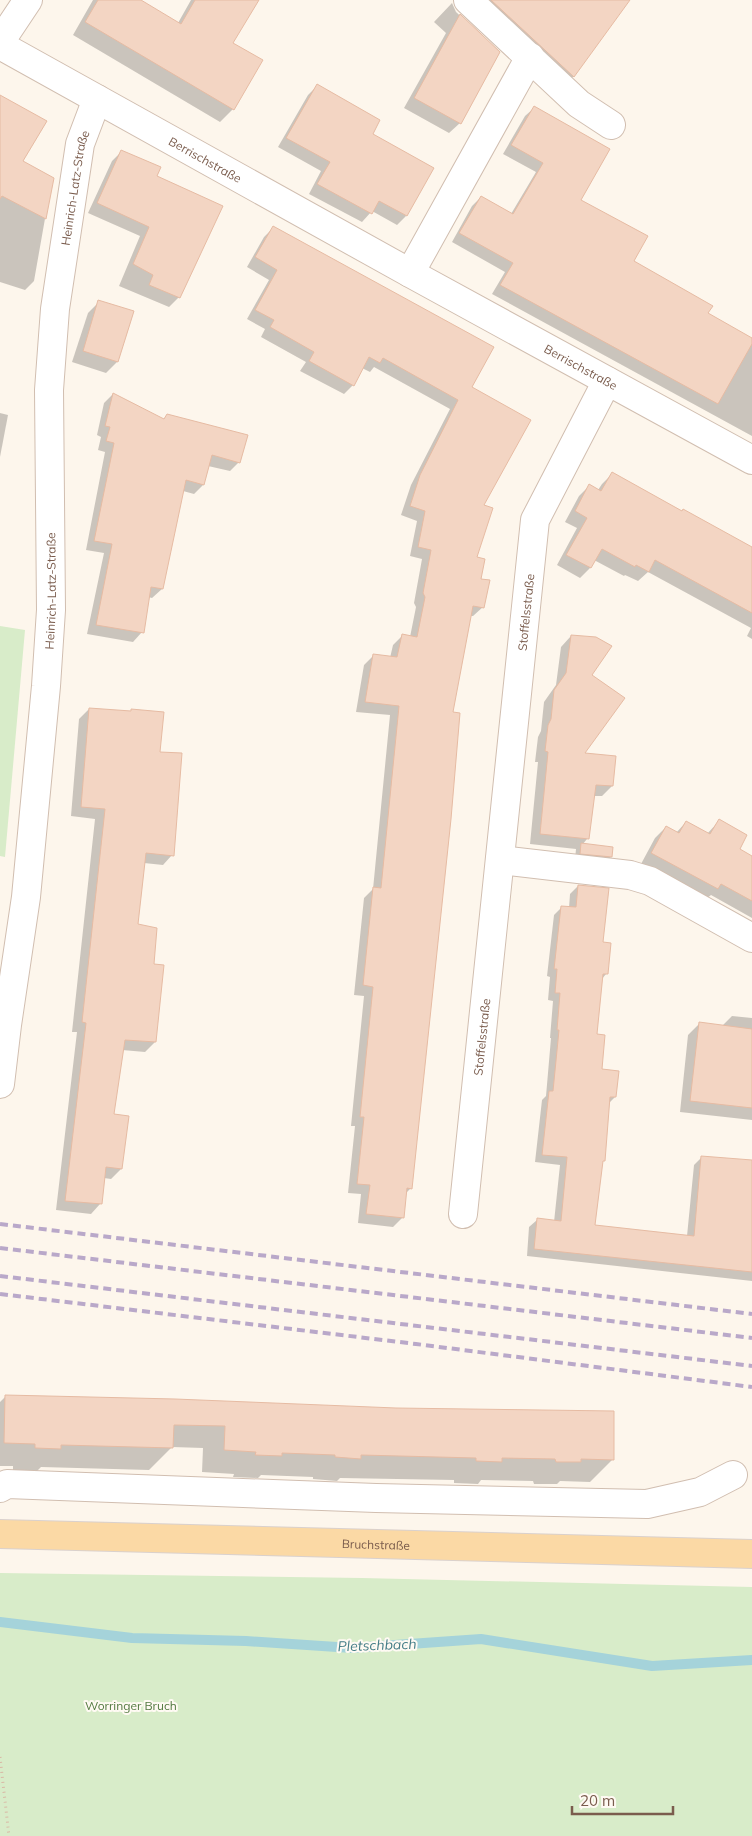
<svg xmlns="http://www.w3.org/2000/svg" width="752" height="1836" font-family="Mulish,sans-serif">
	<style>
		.green { fill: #d8ecc9 }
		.shadow { fill: #0003 }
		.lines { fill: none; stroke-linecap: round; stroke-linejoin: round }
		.stream { stroke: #a5d3da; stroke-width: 10 }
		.building { fill: #f3d5c3; stroke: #e6bba3 }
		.minor-casing { stroke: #d1beb0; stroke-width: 30 }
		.major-casing { stroke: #dad1cd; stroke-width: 30 }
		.path { stroke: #d9b8a5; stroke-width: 3; stroke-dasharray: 1 4; stroke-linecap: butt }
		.minor { stroke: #fff; stroke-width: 28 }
		.major { stroke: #fbd9a5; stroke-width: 28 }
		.rail { stroke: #b9a8c9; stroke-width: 4; stroke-dasharray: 8 5; stroke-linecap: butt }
		.labels { text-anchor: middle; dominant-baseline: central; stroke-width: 4; stroke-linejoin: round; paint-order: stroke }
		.street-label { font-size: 12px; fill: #7a5c4d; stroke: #fffaf3 }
		.park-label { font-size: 12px; fill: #537a41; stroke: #fffaf3 }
		.water-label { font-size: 14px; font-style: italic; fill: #437c86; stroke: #fffaf3 }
	</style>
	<rect width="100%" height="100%" fill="#fdf6ec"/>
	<g class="green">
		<path d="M0,626L25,630L5,857L0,856Z"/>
		<path d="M0,1573L362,1578L752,1587V1836H0Z"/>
	</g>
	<g class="shadow">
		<path d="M93,0H138L178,23L191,0H257L232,43L233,109L220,122L73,35Z"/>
		<path d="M470,0H606L574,76L563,86Z"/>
		<path d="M452,3L456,12L499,52L460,123L449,133L404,108L446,33L434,22Z"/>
		<path d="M317,86L371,134L406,216L397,225L372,211L362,222L309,194L321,171L278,147L308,95Z"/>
		<path d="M0,104L22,161L52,179L34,281L25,290L0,282Z"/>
		<path d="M534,108L580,200L632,261L707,314L752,339V436L492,294L505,272L452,242L472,206L481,197L511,214L536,172L503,154L525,116Z"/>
		<path d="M122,151L155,177L179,297L169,307L119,286L140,236L88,213L112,161Z"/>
		<path d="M273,228L470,388L483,506L475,558L483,607L473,616H470L451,713L411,1188L405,1194L403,1217L393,1227L358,1223L361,1194L348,1193L355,1126H351L364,996L354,995L364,898L373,889L390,715L356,712L364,665L374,655L390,658L393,645L402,636L410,637L416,607L414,603L422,559L410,556L417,521L401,515L411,485L450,409L374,367L370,372L362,368L353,385L344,394L300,371L306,362L261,337L265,329L247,319L269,280L247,267L264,237Z"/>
		<path d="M99,302L117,362L106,373L72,362L88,313Z"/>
		<path d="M113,394L163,420L167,415L239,462L230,471L208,466L203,485L194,494L183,491L162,589L152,598L148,597L142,632L133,642L87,634L104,553L86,550L105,452L98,450L101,437L97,435L104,403Z"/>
		<path d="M0,413L8,415L0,457Z"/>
		<path d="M612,474L752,549V639L747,636L751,628L648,572L638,581L625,575L624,576L594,560L590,568L580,578L557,565L577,528L565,522L579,496L589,486L598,490L602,484Z"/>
		<path d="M571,636L590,676L583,754L612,786L602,796H593L587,839L582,845L611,857L605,862L575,859L576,849L530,844L538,762H535L538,737L541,731L544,702L556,685L561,647Z"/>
		<path d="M89,709L129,713L132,710L159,753L172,855L163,865L144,863L137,925L153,965L155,1042L145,1052L122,1050L113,1115L121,1169L111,1179L104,1178L100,1204L91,1214L56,1210L77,1032H72L95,819L71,816L79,719Z"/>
		<path d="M719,821L738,850L752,857V918L711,895L706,899L641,864L655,838L666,827L676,833L686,822L707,834Z"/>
		<path d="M578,886L602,944L606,974L602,979L596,1035L600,1070L615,1097L609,1103L603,1161L601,1163L594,1226L687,1236L694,1165L702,1157L752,1162V1281L527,1256L529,1227L537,1220L554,1222L560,1165L535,1162L542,1100L546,1096L551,1038H550L553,1001L548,1000L550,977L547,976L554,915L562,907L569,908L570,894Z"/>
		<path d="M732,1016L752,1018V1120L680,1112L688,1035L699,1024L721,1027Z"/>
		<path d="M6,1396L613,1459L590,1482L560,1481L557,1484H534L533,1481L481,1480L478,1484L454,1483V1480L340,1478L337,1481L313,1479V1477L261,1475L258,1478L233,1477L234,1474L202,1472L203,1448L172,1447L149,1470L41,1467L37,1471L13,1470V1466H0V1402Z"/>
	</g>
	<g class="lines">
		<path class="stream" d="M0,1622L132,1638L246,1641L352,1648L481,1639L652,1666L752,1660"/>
	</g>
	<g class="building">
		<path d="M98,0H141L181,24L195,0H259L233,43L263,60L234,110L85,22Z"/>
		<path d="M491,0H630L574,77Z"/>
		<path d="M460,14L500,52L461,124L414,98Z"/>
		<path d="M317,84L380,120L373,134L434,168L407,216L379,201L372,214L317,184L330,162L286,138Z"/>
		<path d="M0,95L47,121L23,161L54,178L46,219L2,196L0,199Z"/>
		<path d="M534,106L610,149L581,200L648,236L634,261L713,306L708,313L752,338V344L718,404L500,285L513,263L459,233L481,196L513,214L543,163L511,145Z"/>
		<path d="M121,150L161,167L157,176L223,206L180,298L149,285L153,275L133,264L149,227L97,203Z"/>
		<path d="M273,226L494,347L472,387L531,420L484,505L493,508L477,557L485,559L481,579L490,580L484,608L473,606L453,712L460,713L451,819L412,1189L407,1188L404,1218L366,1214L370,1185L357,1184L364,1117H360L373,987L363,985L373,887L381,888L399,706L365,702L373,654L397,657L402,634L417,637L425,597L423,593L431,550L418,547L425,511L410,506L420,475L458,400L383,358L380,363L369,357L354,386L309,361L314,352L270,327L274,320L255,310L277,270L255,257Z"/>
		<path d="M98,300L134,311L118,362L83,351Z"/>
		<path d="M113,393L164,419L167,414L248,435L240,463L212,455L204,485L186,480L163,589L151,587L144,633L96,625L112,544L94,541L114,443L106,441L110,427L105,426Z"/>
		<path d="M612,472L682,511L683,509L752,547V613L655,560L649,572L636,565L635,567L602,549L591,568L566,555L587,518L575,511L589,484L601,491Z"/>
		<path d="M571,635L596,637L612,646L592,675L625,698L585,753L616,756L613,786L596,785L589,839L540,834L548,752L545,751L548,725L551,719L554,690L566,673Z"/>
		<path d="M89,708L131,711V709L164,712L160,752L182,753L174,856L146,853L138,924L157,928L154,964L164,965L156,1042L125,1040L114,1114L129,1116L122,1169L106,1167L102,1204L65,1201L86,1023L82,1022L105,809L81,807Z"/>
		<path d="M719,819L747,835L740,849L752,856V901L721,884L718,889L651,853L666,826L679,833L686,821L710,834Z"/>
		<path d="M581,843L613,847L612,857L580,854Z"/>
		<path d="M578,885L609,888L603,942L611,943L608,974H603L597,1034L605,1035L602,1069L619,1071L616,1097H610L605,1161H603L595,1225L694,1236L701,1156L752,1160V1272L534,1249L537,1218L561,1221L567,1157L542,1155L549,1091H553L559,1030H557L560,993H555L557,969H554L561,906L576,907Z"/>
		<path d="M699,1022L752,1029V1108L690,1101Z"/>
		<path d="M5,1395L175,1399L396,1408L614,1411V1460L581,1459V1462H556L555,1459L502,1458V1462L476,1461V1458L361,1455V1459L335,1457V1455L282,1453V1456L255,1455L256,1452L224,1450L225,1426L174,1425L173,1448L61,1445V1449L35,1448V1444L4,1443Z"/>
	</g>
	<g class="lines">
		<g class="minor-casing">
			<g id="minor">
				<path d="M468,0L579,104L611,125"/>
				<path d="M0,42L28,0"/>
				<path id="s1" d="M0,45L410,273L752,460"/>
				<path d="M410,273L530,57"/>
				<path d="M500,860L630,875L650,881L752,938"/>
				<path id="s2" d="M0,1084L7,1025L26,897L46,686L51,610L49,390L55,309L80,144L97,99"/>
				<path id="s3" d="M463,1214L535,520L607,381"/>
				<path d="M0,1488L7,1484L376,1498L647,1504L700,1492L733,1475"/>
			</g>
		</g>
		<g class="major-casing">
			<g id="major">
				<path id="s4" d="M0,1534L752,1554"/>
			</g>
		</g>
		<path class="path" d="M0,1757L9,1836"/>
		<use href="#minor" class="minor"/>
		<use href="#major" class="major"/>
		<g class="rail">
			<path d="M0,1224L752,1314"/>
			<path d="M0,1248L752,1338"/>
			<path d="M0,1276L752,1366"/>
			<path d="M0,1294L416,1344L752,1387"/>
		</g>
	</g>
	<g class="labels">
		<g class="street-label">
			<text stroke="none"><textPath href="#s1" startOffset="235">Berrischstraße</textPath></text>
			<text stroke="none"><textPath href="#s2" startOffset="901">Heinrich-Latz-Straße</textPath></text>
			<text stroke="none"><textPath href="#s1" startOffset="664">Berrischstraße</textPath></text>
			<text stroke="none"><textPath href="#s2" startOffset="496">Heinrich-Latz-Straße</textPath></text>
			<text stroke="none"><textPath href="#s3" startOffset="605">Stoffelsstraße</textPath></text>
			<text stroke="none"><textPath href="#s3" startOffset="178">Stoffelsstraße</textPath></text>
			<text stroke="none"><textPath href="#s4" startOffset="376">Bruchstraße</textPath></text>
		</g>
		<g class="park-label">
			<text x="131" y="1705">Worringer Bruch</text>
		</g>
		<g class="water-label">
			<text transform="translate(377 1645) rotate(-2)">Pletschbach</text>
		</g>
	</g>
	<path d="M572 1806v8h101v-8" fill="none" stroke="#7a5c4d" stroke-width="2.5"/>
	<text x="580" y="1806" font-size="15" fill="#7a5c4d" stroke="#fffaf3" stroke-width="4" paint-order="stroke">20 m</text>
</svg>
